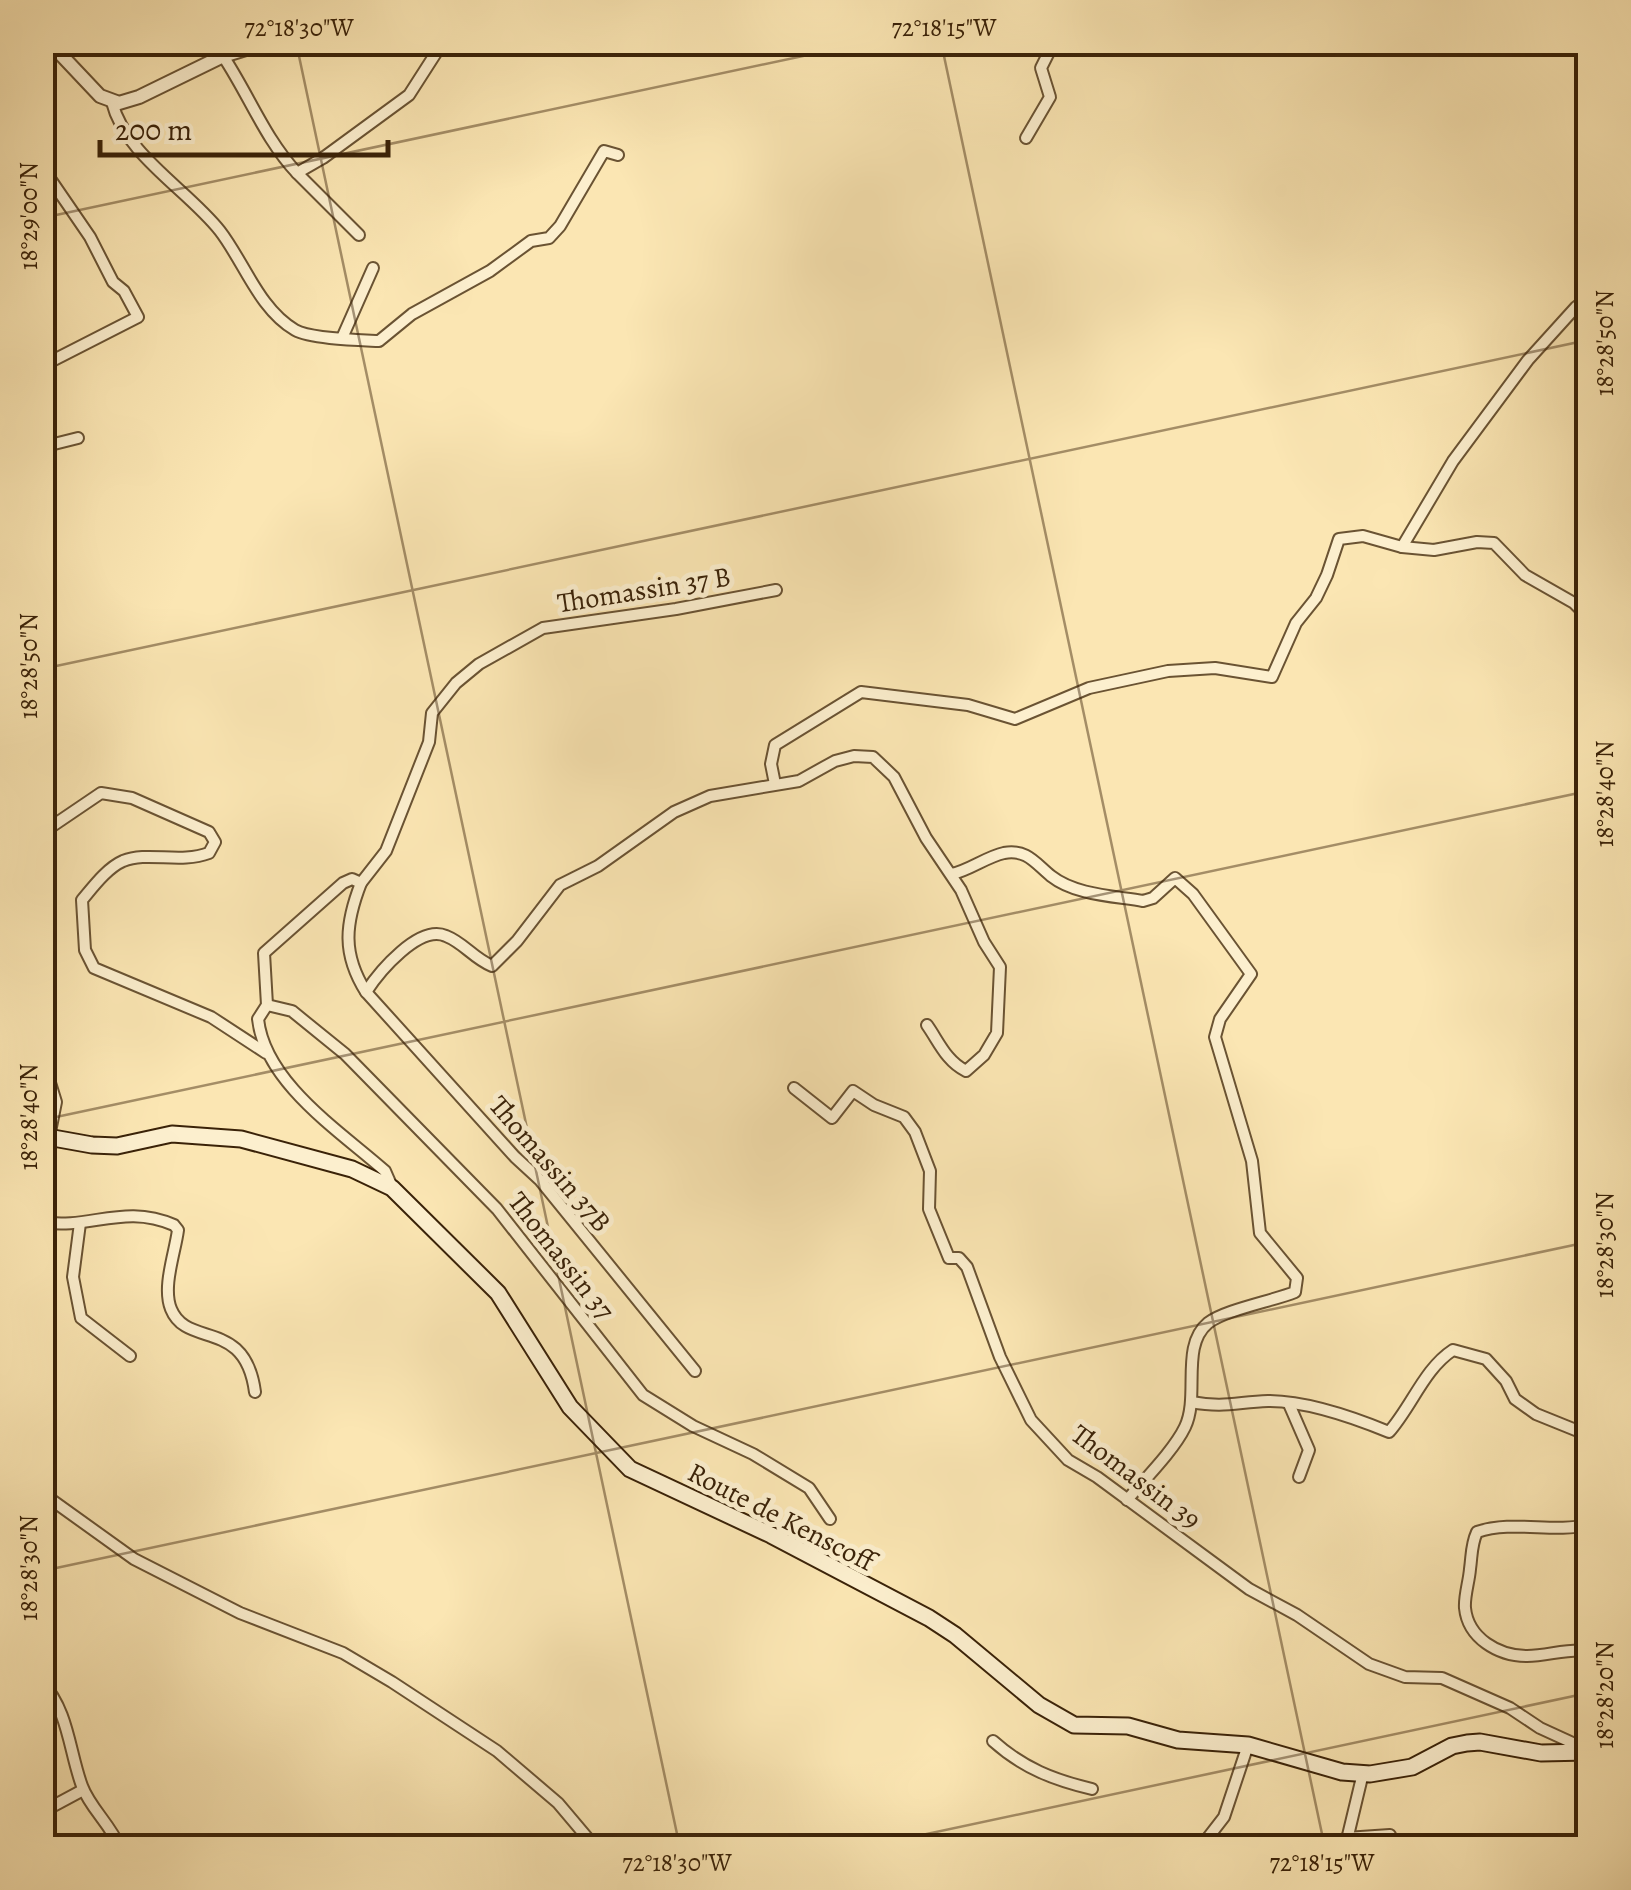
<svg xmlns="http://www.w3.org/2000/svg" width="1631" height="1890" font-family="Alegreya,serif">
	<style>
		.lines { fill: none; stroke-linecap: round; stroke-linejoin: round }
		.minor-casing { stroke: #6a5333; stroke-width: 14 }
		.tertiary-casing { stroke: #6a5333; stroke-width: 16 }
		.secondary-casing { stroke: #3a2208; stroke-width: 19 }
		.minor { stroke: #fcefce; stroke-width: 10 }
		.tertiary { stroke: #fcefce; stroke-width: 12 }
		.secondary { stroke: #fcefce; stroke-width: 15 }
		.ticks { fill: none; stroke: #3a2208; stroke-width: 2.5; stroke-opacity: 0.45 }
		.labels { text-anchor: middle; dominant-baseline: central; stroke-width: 10; stroke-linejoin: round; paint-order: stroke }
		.street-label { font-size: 28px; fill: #3a2208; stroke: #fcefce }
		.neatline { fill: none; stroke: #3a2208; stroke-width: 4 }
		.ticks-label { font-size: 25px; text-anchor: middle; fill: #3a2208 }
	</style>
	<rect width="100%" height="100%" fill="#fbe6b3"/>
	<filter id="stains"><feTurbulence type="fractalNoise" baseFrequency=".002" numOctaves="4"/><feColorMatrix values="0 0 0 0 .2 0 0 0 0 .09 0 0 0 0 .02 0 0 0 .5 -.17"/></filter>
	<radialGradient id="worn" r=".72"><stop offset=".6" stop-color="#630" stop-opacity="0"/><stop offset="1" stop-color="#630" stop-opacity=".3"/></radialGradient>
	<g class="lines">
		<g class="minor-casing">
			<g id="minor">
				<path d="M223,56C249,95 265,139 297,173L323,158L409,95L443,42"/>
				<path d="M42,66L59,42"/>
				<path d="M112,102C125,155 188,190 220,231C244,262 259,309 295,330C311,339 359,340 379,341L412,314L490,271L531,241L549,238L560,226L604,151L618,155"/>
				<path d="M1026,138L1050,97L1041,68L1054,42"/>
				<path d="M42,167L90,237L113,282L124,291L138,317L42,366"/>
				<path d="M297,173L359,235"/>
				<path d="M342,338L373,268"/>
				<path d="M42,447L78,438"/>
				<path d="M1402,547L1453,461L1528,360L1576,307L1588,298"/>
				<path d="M775,784L771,764L775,745L861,692L968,705L1015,719L1089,688L1168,671L1215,668L1272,677L1296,623L1316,598L1327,575L1339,539L1363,536L1402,547L1434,550L1477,542L1494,543L1525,575L1574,603L1588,617"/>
				<path d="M42,833L101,793L132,798L209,832L215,842L209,853C180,864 148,851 123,861C107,868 93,887 82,900L85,950L94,968L211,1017L266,1053"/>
				<path d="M952,874C970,870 986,857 1004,853C1027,849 1035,863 1051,876C1075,895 1114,896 1143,901L1153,898L1175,878L1193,894L1251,974L1220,1019L1215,1037L1252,1161L1260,1233L1297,1278L1295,1292C1273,1301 1224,1310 1208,1323C1180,1346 1200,1396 1185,1427C1174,1450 1145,1479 1127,1500"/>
				<path d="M361,883C345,924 342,954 366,992C379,972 419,924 446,936C464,943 473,958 492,966L517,941L560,885L598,866L674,812L710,796L799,781L835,761L854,756L873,757L894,777L926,838L961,890L984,942L1000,967L997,1033L984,1055L966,1071C946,1061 939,1042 927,1025"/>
				<path d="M42,974L43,972"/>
				<path d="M366,992L515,1157L540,1180L695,1371"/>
				<path d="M267,1005L292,1011L345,1054L497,1209L643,1395L693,1426L753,1454L809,1488L830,1519"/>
				<path d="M42,1057L56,1102L49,1137"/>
				<path d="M794,1088L832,1118L853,1091L874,1105L904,1117L915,1132L930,1171L929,1209L949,1258H959L967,1267L1000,1357L1031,1420L1068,1460L1097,1477L1249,1589L1297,1615L1369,1664L1405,1677L1442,1678L1510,1708L1540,1728L1588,1750"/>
				<path d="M392,1187L385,1171C340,1131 265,1083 258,1019L267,1005L264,953L343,883L352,879L361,883L386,851L429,742L432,713L456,683L479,664L543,628L676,609L776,590"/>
				<path d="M42,1222C90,1230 124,1203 174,1225L178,1230C175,1253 162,1287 171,1309C187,1349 245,1317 255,1392"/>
				<path d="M80,1223L73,1277L81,1318L130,1356"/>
				<path d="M1191,1402C1225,1408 1237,1402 1268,1401C1306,1401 1355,1418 1389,1432C1412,1406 1424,1369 1453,1350L1486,1359L1506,1381L1515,1399L1536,1414L1588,1435"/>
				<path d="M1289,1404L1309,1450L1299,1477"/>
				<path d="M42,1493L134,1559L240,1613L343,1653L392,1682L497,1751L558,1803L596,1848"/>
				<path d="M1588,1525C1552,1533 1513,1520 1477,1532C1471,1545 1472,1555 1470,1569C1469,1582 1464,1596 1465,1608C1468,1638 1498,1656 1527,1656C1548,1656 1567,1648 1588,1651"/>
				<path d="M42,1682C69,1712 69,1751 82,1786C90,1808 111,1825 120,1848"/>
				<path d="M993,1741C1023,1768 1054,1780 1092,1789"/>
				<path d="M42,1812L83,1790"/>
				<path d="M1346,1838L1390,1835L1391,1848"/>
				<path d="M1200,1848L1224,1817L1248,1745"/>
				<path d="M1345,1848L1363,1773"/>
			</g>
		</g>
		<g class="tertiary-casing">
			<path id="tertiary" d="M49,42L100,96L119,103L139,97L223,56L269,42"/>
		</g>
		<g class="secondary-casing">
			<path id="secondary" d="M42,1136L92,1145L117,1146L172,1134L241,1139L352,1169L392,1188L498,1293L570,1407L630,1469L771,1535L929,1618L955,1635L1039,1705L1074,1725L1128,1726L1178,1740L1248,1745L1342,1772L1370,1774L1412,1767L1452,1746L1467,1743L1480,1742L1541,1753L1588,1752"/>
		</g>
		<use href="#minor" class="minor"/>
		<use href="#tertiary" class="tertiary"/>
		<use href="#secondary" class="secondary"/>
	</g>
	<path class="ticks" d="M296,42L680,1848M941,42L1325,1848M1586,42L1588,53M42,218L869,42M42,669L1588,340M42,1120L1588,791M42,1571L1588,1242M861,1848L1588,1693"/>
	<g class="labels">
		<g class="street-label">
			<text transform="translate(644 590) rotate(-9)">Thomassin 37 B</text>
			<text transform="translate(550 1164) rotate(49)">Thomassin 37B</text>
			<text transform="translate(561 1256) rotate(52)">Thomassin 37</text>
			<text transform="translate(1136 1477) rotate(37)">Thomassin 39</text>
			<text transform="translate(781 1517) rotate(27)">Route de Kenscoff</text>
		</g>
	</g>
	<rect width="1631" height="1890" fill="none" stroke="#fbe6b3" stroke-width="110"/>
	<path d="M100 140v15h288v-15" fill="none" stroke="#3a2208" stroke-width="5"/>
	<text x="115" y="140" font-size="30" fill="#3a2208" stroke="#fcefce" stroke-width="8" paint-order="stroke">200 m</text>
	<rect x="55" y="55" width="1521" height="1780" class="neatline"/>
	<g class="ticks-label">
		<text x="299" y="36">72°18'30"W</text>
		<text x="944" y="36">72°18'15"W</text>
		<text transform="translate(28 216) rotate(-90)" y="9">18°29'00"N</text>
		<text transform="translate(1604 343) rotate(-90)" y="9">18°28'50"N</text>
		<text transform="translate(28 666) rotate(-90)" y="9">18°28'50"N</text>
		<text transform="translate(1604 794) rotate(-90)" y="9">18°28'40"N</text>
		<text transform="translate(28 1117) rotate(-90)" y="9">18°28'40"N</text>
		<text transform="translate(1604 1245) rotate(-90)" y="9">18°28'30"N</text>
		<text transform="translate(28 1568) rotate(-90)" y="9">18°28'30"N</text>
		<text transform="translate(1604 1695) rotate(-90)" y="9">18°28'20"N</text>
		<text x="677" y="1871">72°18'30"W</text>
		<text x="1322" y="1871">72°18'15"W</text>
	</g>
	<rect width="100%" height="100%" filter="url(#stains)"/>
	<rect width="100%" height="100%" fill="url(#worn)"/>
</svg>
